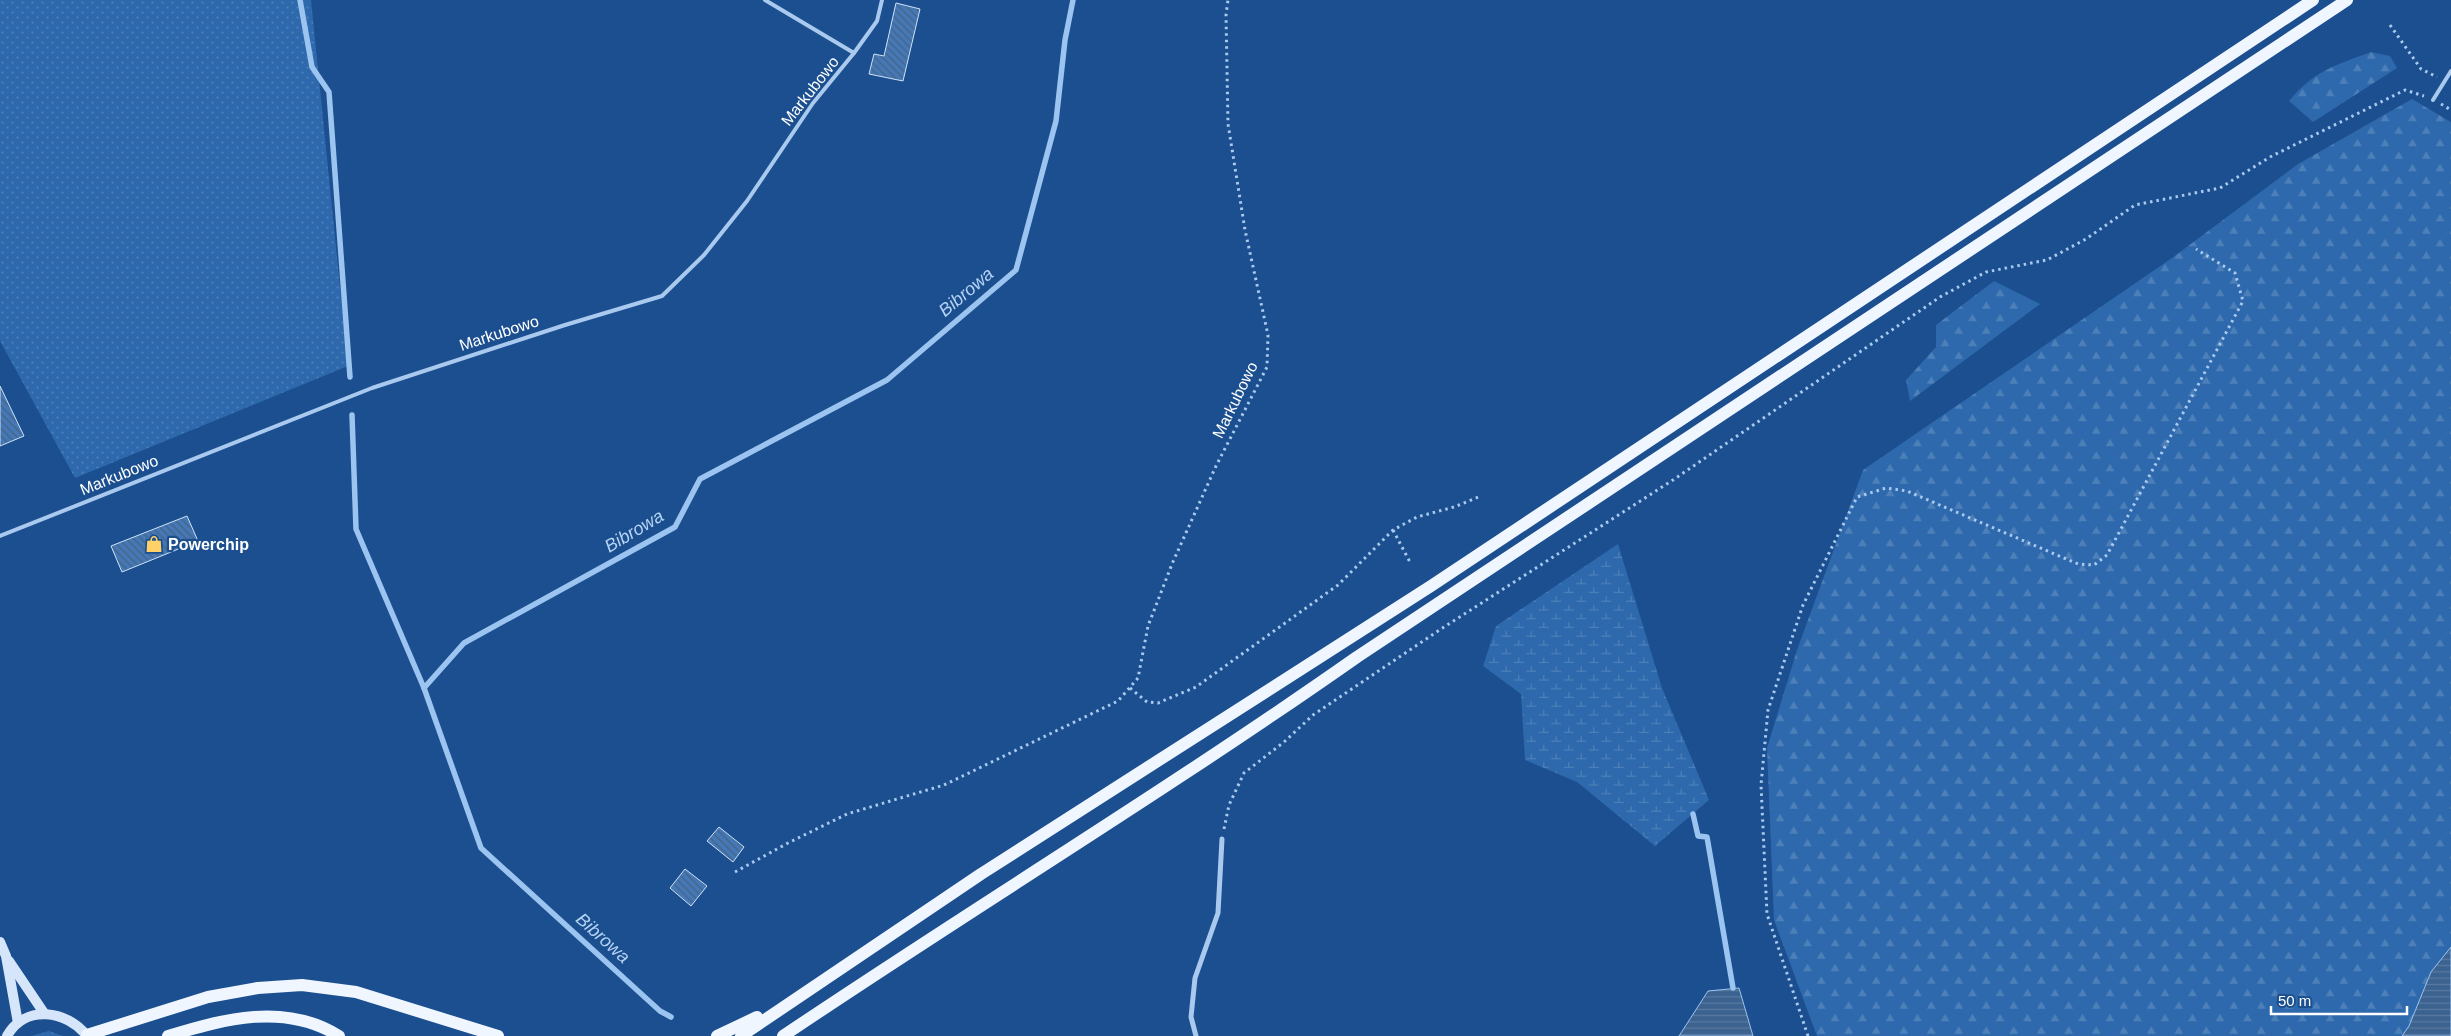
<svg xmlns="http://www.w3.org/2000/svg" width="2451" height="1036" font-family="Helvetica,sans-serif">
	<style>
		.grass { fill: url(#grass-dots) }
		.forest { fill: url(#forest-firs) }
		.wetland { fill: url(#wetland-marsh) }
		.water { fill: url(#water-rules); stroke: #9cc4f0 }
		.lines { fill: none; stroke-linecap: round; stroke-linejoin: round }
		.stream { stroke: #9cc4f0; stroke-width: 5.5 }
		.building { fill: url(#building-back-hatch); stroke: #cfe3fa }
		.path { stroke: #a9c9ee; stroke-width: 3; stroke-dasharray: 2.5 4; stroke-linecap: butt }
		.service { stroke: #a9c9ee; stroke-width: 4 }
		.minor { stroke: #a9c9ee; stroke-width: 5 }
		.secondary { stroke: #d6e6fa; stroke-width: 10 }
		.primary { stroke: #f0f6ff; stroke-width: 12 }
		.labels { text-anchor: middle; dominant-baseline: central; stroke-width: 4.5; stroke-linejoin: round; paint-order: stroke }
		.street-label { font-size: 16px; fill: #fff; stroke: #1b4f8f }
		.poi-label { font-size: 16px; font-weight: bold; fill: #fff; stroke: #1b4f8f; text-anchor: start }
		.water-label { font-size: 18px; font-style: italic; fill: #b5d3f5; stroke: #1b4f8f }
	</style>
	<defs>
		<pattern id="grass-dots" width="8" height="8" patternUnits="userSpaceOnUse" patternTransform="scale(1.25)"><rect width="8" height="8" fill="#2e69ad"/><path d="M2 2h.1M6 6h.1" fill="none" stroke="#4d80b9" stroke-width="1.8" stroke-linecap="round"/></pattern>
		<pattern id="forest-firs" width="22" height="20" patternUnits="userSpaceOnUse" patternTransform="scale(1.25)"><rect width="22" height="20" fill="#2e69ad"/><path d="M5 1l3.5 6h-7zM16 11l3.5 6h-7z" fill="#4d80b9"/></pattern>
		<pattern id="wetland-marsh" width="20" height="14" patternUnits="userSpaceOnUse" patternTransform="scale(1.25)"><rect width="20" height="14" fill="#2e69ad"/><path d="M1 5h8M5 5V1M11 12h8M15 12V8" fill="none" stroke="#4d80b9"/></pattern>
		<pattern id="water-rules" width="6" height="5" patternUnits="userSpaceOnUse" patternTransform="scale(1.25)"><rect width="6" height="5" fill="#3c6290"/><path d="M0 2.5h6" fill="none" stroke="#597aa1"/></pattern>
		<pattern id="building-back-hatch" width="6" height="6" patternUnits="userSpaceOnUse" patternTransform="scale(1.25)"><rect width="6" height="6" fill="#4478b7"/><path d="M-1 5l2 2M0 0l6 6M5-1l2 2" fill="none" stroke="#486282"/></pattern>
	</defs>
	<rect width="100%" height="100%" fill="#1b4f8f"/>
	<g class="grass">
		<path d="M0,0H311L348,366L75,478L0,341Z"/>
		<path d="M49,1031L63,1036H31Z"/>
	</g>
	<g class="forest">
		<path d="M2371,52L2390,56L2397,68L2313,122L2289,101C2315,70 2334,66 2371,52Z"/>
		<path d="M2412,99L2451,122V947L2431,972L2409,1026L2402,1036H1817L1774,920L1767,748L1797,650L1863,470L2172,258L2298,164Z"/>
		<path d="M1994,281L2040,304L1910,401L1906,380L1936,347V325Z"/>
	</g>
	<path class="wetland" d="M1618,544L1662,688L1709,800L1655,846L1577,782L1525,760L1521,694L1483,666L1496,626Z"/>
	<g class="water">
		<path d="M2451,947V1036H2402L2409,1026L2431,972Z"/>
		<path d="M1739,988L1753,1036H1679L1708,991Z"/>
	</g>
	<g class="lines">
		<g class="stream">
			<path d="M300,0L312,67L329,92L350,377"/>
			<path d="M352,415L356,529L424,688L481,848L660,1011L671,1017"/>
			<path d="M424,688L464,643L675,527L700,479L887,380L1016,270L1056,121L1065,40L1073,0"/>
			<path d="M1693,814L1698,836L1707,837L1733,988"/>
		</g>
	</g>
	<g class="building">
		<path d="M896,3L920,9L903,81L869,74L874,54L884,56Z"/>
		<path d="M0,386L24,436L0,446Z"/>
		<path d="M187,516L198,541L122,572L111,546Z"/>
		<path d="M719,827L744,847L733,862L707,841Z"/>
		<path d="M685,869L707,886L691,906L670,888Z"/>
	</g>
	<g class="lines">
		<g class="path">
			<path d="M2390,25L2421,69L2437,77"/>
			<path d="M2441,104L2451,110"/>
			<path d="M1393,530L1411,564"/>
			<path d="M1130,688L1147,702L1158,703L1196,687L1338,585L1393,530L1417,517L1454,507L1481,496"/>
			<path d="M1224,829L1229,805L1244,773L1284,742L1313,715L1441,629L1673,480L1940,297L1986,272L2047,260L2086,239L2135,205L2220,188L2270,157L2405,90L2424,96"/>
			<path d="M735,872L788,843L847,814L944,785L1118,701L1138,678L1148,626L1172,564L1216,466L1267,367L1268,335L1245,230L1228,124L1226,15L1228,0"/>
			<path d="M1808,1036L1767,914L1761,785L1768,710L1803,605L1857,497L1886,488L1907,491L2078,564L2094,565L2107,555L2243,301L2235,273L2196,249"/>
		</g>
		<g class="service">
			<path d="M765,0L854,53"/>
			<path d="M2433,100L2451,71"/>
			<path d="M0,536L372,388L565,325L662,296L704,255L747,201L813,103L854,53L877,21L882,0"/>
		</g>
		<path class="minor" d="M1196,1036L1191,1017L1195,978L1218,913L1222,839"/>
		<g class="secondary">
			<path d="M0,942L6,956L18,1023"/>
			<path d="M9,961L44,1013"/>
			<path d="M7,1036C25,1004 67,1010 87,1036"/>
		</g>
		<g class="primary">
			<path d="M87,1035L208,997L258,988L302,985L356,992L498,1036"/>
			<path d="M168,1036C224,1019 285,1002 339,1036"/>
			<path d="M717,1036L757,1017"/>
			<path d="M741,1036L981,874L1431,586L2313,0"/>
			<path d="M783,1036C973,908 1169,789 1357,657L2347,0"/>
		</g>
	</g>
	<defs>
		<g id="shop-bare" transform="scale(1.35)"><path d="M-5-2.5h2.3a2.7 3.5 0 0 1 5.4 0H5L5.5 6h-11ZM-1.5-2.5h3a1.5 2.3 0 0 0-3 0Z" fill="#ffd166" stroke="#1b4f8f" stroke-width="2.5" paint-order="stroke"/></g>
	</defs>
	<g fill-rule="evenodd">
		<use href="#shop-bare" x="154" y="544"/>
	</g>
	<g class="labels">
		<g class="street-label">
			<text transform="translate(810 91) rotate(-52)">Markubowo</text>
			<text transform="translate(499 333) rotate(-18)">Markubowo</text>
			<text transform="translate(1235 400) rotate(-64)">Markubowo</text>
			<text transform="translate(119 475) rotate(-22)">Markubowo</text>
		</g>
		<g class="poi-label">
			<text x="168" y="544">Powerchip</text>
		</g>
		<g class="water-label">
			<text transform="translate(966 292) rotate(-40)">Bibrowa</text>
			<text transform="translate(634 531) rotate(-31)">Bibrowa</text>
			<text transform="translate(603 938) rotate(42)">Bibrowa</text>
		</g>
	</g>
	<path d="M2271 1006v8h136v-8" fill="none" stroke="#ffffff" stroke-width="2.5"/>
	<text x="2278" y="1006" font-size="15" fill="#ffffff" stroke="#1b4f8f" stroke-width="4" paint-order="stroke">50 m</text>
</svg>
